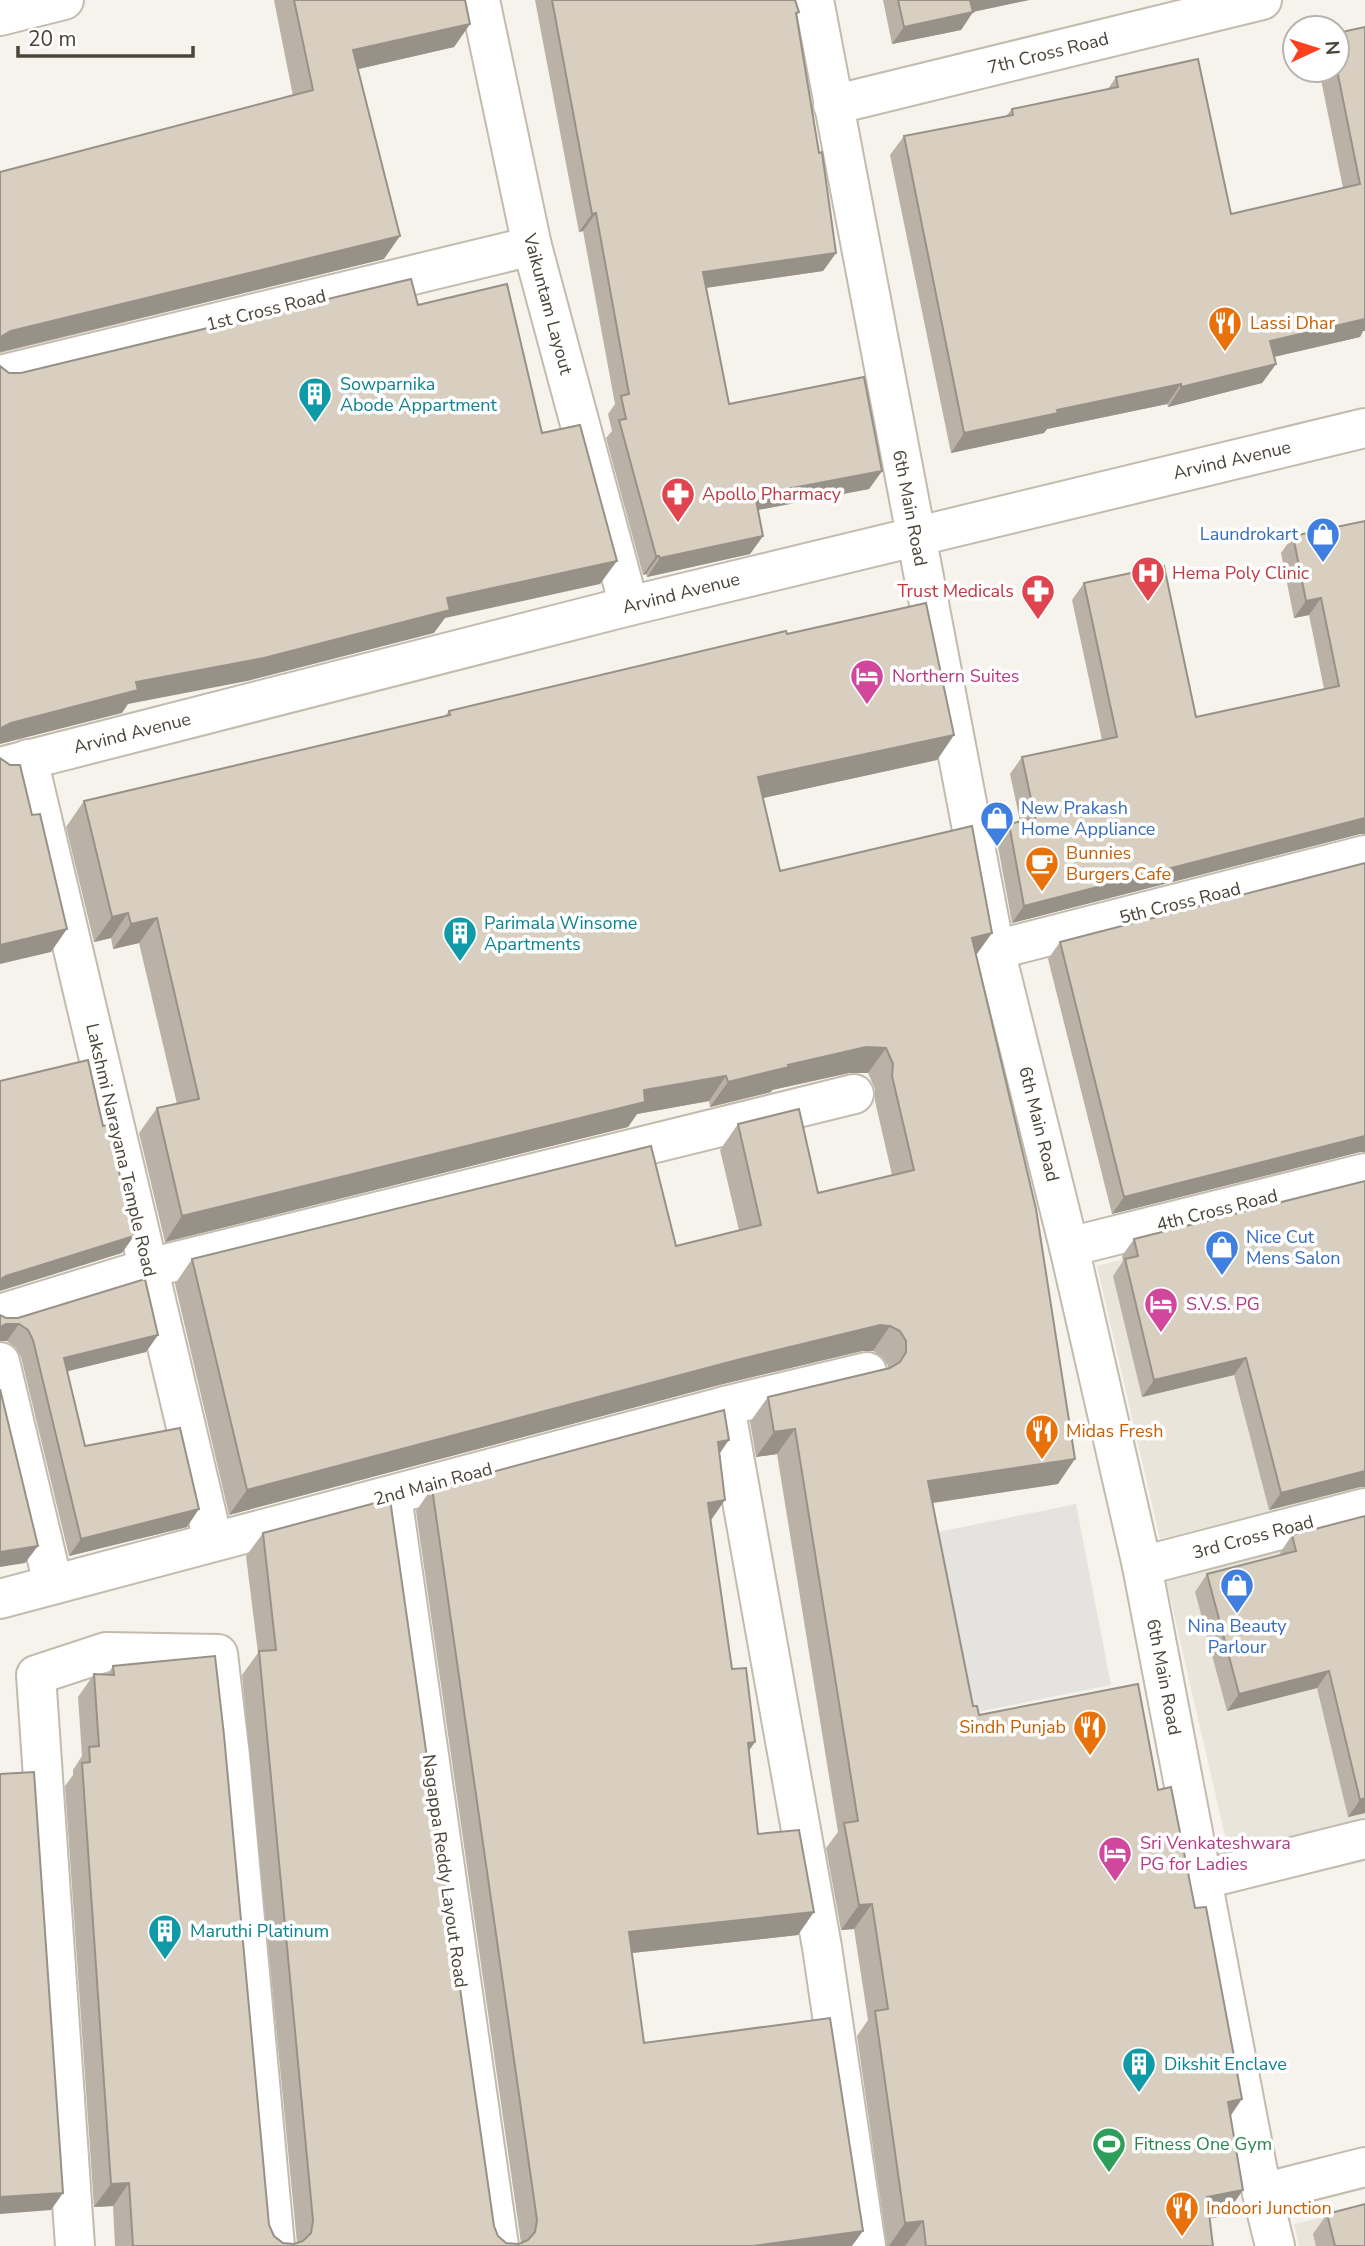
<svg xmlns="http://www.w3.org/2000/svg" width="1365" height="2246" font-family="'Nunito Sans',sans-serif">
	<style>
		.residential { fill: #eae5da }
		.parking { fill: #e5e3e0 }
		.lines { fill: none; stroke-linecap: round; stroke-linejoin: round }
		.minor-casing { stroke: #c2bbae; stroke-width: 42 }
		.minor { stroke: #fff; stroke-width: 38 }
		.wall { fill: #bab2a6 }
		.shaded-wall { fill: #979187 }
		.building { fill: #d8cfc1; stroke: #979187; stroke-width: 2 }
		.labels { text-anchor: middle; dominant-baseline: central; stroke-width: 7; stroke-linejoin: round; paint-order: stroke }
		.street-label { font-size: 18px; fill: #4b4439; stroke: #fff }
		.food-label { font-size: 18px; fill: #c56008; stroke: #fff; text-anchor: start }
		.culture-label { font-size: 18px; fill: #0d838f; stroke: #fff; text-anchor: start }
		.health-label { font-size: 18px; fill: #be3a42; stroke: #fff; text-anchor: start }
		.shop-label { font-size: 18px; fill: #366cbe; stroke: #fff; text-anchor: start }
		.hotel-label { font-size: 18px; fill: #b23c85; stroke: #fff; text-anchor: start }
		.leisure-label { font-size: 18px; fill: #27864d; stroke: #fff; text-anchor: start }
	</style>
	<rect width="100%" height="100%" fill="#f6f3ec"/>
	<g class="residential">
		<path d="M1365,1196V1487L1160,1539L1097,1266Z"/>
		<path d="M1365,1530V1817L1229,1853L1166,1580Z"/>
		<path d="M1365,2208V2246H1299L1294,2224Z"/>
	</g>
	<path class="parking" d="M1076,1504L1111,1685L973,1713L938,1532Z"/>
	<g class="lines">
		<g class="minor-casing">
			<g id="minor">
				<path d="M480,0L532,246L629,606"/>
				<path d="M814,0L995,950L1069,1247L1142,1566L1262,2193L1275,2246"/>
				<path d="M0,16L64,0"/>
				<path d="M833,105L1262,0"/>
				<path d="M0,375L532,246"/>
				<path d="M28,759L213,1541"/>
				<path d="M0,767L629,606L1365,428"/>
				<path d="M995,950L1365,855"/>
				<path d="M1069,1247L1365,1173"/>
				<path d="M0,1314L149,1268L854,1094"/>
				<path d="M0,1362L53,1584"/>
				<path d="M725,1406L822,1947L866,2246"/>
				<path d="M392,1496L499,2246"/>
				<path d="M1142,1566L1365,1508"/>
				<path d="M0,1599L725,1406L867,1372"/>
				<path d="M1204,1879L1365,1839"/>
				<path d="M1262,2193L1365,2167"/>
				<path d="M75,2246L36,1675L106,1652L218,1654L230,1756L275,2246"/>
			</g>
		</g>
		<use href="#minor" class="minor"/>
	</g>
	<g class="wall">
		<path d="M274,0H465L470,24L454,47L358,69L384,259L0,353V172L293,96Z"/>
		<path d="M535,0H795L796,16L836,253L823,271L706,288L729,404L882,471L869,489L758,510L763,536L750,554L647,577L646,574L643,575L606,438L612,431L608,414L615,404L583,231L579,232Z"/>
		<path d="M883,0H1029L973,12L961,30L892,44Z"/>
		<path d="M1365,27V331H1363L1360,337L1274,357L1276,364L1262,383L1168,407L1167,404L1047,429L1044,433L951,453L890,155L904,136L1006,116L1012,109L1108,89L1116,77L1231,214L1343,188L1319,70H1337Z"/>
		<path d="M1365,521L1360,834L1012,923L997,841L1009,824L1020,821L1010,774L1022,757L1102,740L1072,600L1084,583L1196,717L1324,689L1309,615L1294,618L1281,553L1293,536Z"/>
		<path d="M787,634L954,735L937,760L763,798L780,871L976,956L1058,1484L933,1503L973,1706L979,1715L1158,1790L1230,2116L1225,2216L1210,2218L1213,2246H887L857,2036L868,2020L854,1929L841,1930L826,1848L838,1832L777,1454L756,1457L750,1422L768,1397L888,1368V1366L882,1357L873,1351H862L719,1385L229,1515L175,1284L192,1259L676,1246L739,1230L720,1150L738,1124L818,1193L892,1175L875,1101V1089L868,1073H849L772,1090L771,1092L710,1107L709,1101L637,1114L628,1127L165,1242L139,1133L157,1108L177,1104L139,943L113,949L111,938L94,942L66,827L84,801L445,716L449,711Z"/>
		<path d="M1060,942L1360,1152L1112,1214L1048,959Z"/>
		<path d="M1365,1181V1487H1360L1269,1510L1234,1375L1142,1397L1113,1276L1123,1261L1122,1256L1134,1239Z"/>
		<path d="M0,1315L6,1318L158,1335L146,1352L67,1371L85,1446L187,1527L69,1556L21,1357L16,1348L7,1341H0Z"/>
		<path d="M720,1454L711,1521L732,1669L755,1742L749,1750L758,1834L798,1935L632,1953L644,2043L852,2246H115L113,2206L94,2207L65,1786L73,1775V1770L82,1756L78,1697L94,1674L107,1675L113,1666L269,2225L274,2236L283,2243L294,2244L297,2243L242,1675L258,1653L246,1556L263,1533L494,2226L498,2236L506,2243L519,2244L521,2243L416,1511L432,1488Z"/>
		<path d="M1365,1516V1813L1348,1817L1317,1688L1227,1711L1195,1592L1207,1574L1281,1555L1280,1553L1292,1535Z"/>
		<path d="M1327,2214L1365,2246H1316L1313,2234Z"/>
	</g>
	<g class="shaded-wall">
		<path d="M968,0H1029L958,15Z"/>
		<path d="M973,12L961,30L892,44L904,27Z"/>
		<path d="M470,24L454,47L337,74L353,50Z"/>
		<path d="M596,213L583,231L579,232L592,214Z"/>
		<path d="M400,236L384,259L0,352V338L2,336L11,331Z"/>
		<path d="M836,253L823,271L690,290L703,272Z"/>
		<path d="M1365,319V331H1363L1360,337L1256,361L1270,341Z"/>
		<path d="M1276,364L1262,383L1168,407L1181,387Z"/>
		<path d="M1181,384L1167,404L1047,429L1044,433L951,453L964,433L1057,410Z"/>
		<path d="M882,471L869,489L742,513L755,495Z"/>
		<path d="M763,536L750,554L647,577L660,558Z"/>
		<path d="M656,556H659L646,574L643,575Z"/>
		<path d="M617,561L600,584L445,618L434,633L247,681L128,704L122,713L0,744V730L1,728L11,723L136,682L447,598Z"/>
		<path d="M1321,598L1309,615L1294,618L1306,601Z"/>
		<path d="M954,735L937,760L740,803L758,777Z"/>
		<path d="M1365,818V834H1360L1012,923L1024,906Z"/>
		<path d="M128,913L111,938L94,942L112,917Z"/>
		<path d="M157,918L139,943L113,949L131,924Z"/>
		<path d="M67,929L51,952L0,964V945Z"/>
		<path d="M992,933L974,958L972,938Z"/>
		<path d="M866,1047L886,1048L868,1073H849L772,1090L771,1092L710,1107L728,1082L788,1065Z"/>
		<path d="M726,1076L709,1101L637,1114L628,1127L165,1242L182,1216L644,1090Z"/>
		<path d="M1365,1136V1152H1360L1112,1214L1124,1197Z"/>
		<path d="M134,1236L122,1253L0,1291V1280L6,1276Z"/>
		<path d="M6,1324H19L7,1341H0V1327Z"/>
		<path d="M880,1325L890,1326L873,1351H862L719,1385L229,1515L247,1490L737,1360Z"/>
		<path d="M158,1335L146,1352L52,1375L64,1358Z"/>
		<path d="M1246,1358L1234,1375L1142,1397L1154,1380Z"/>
		<path d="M795,1429L777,1454L756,1457L774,1432Z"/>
		<path d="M729,1440L713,1463L718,1442Z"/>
		<path d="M1075,1459L1058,1484L911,1506L928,1481Z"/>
		<path d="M1365,1471V1487H1360L1269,1510L1281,1493Z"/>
		<path d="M725,1500L709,1523L708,1503Z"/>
		<path d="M199,1509L187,1527L69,1556L81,1539Z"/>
		<path d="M38,1546L25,1563L0,1567V1552Z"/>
		<path d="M1329,1671L1317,1688L1227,1711L1239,1694Z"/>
		<path d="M755,1742L739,1765L748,1743Z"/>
		<path d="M1365,1798V1813L1348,1817L1360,1800Z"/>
		<path d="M872,1904L854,1929L841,1930L859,1905Z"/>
		<path d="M814,1912L798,1935L613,1955L629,1932Z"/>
		<path d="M1242,2099L1225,2124L1228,2102Z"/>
		<path d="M129,2183L113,2206L94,2207L111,2184Z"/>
		<path d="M1243,2190L1225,2216L1189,2222L1207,2197Z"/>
		<path d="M63,2193L51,2210L0,2214V2197Z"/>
		<path d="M923,2221L905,2246H889L905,2223Z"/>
		<path d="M863,2231L852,2246H753Z"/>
	</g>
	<g class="building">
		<path d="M294,0H465L470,24L353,50L400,236L11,331L2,336L0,338V172L313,90Z"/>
		<path d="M552,0H795L799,12L796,13L819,153L822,152L836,253L703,272L729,404L864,377L882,471L755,495L763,536L660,558L659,556H656L619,420L626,419L621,396L629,394L596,213L592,214Z"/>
		<path d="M898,0H970L973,12L904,27Z"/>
		<path d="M1365,27V319L1270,341L1276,364L1181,387V384L1057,410L1058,413L964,433L904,136L1013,115L1012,109L1118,87L1116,77L1198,59L1231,214L1360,184L1337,70V33Z"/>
		<path d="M411,279L418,305L507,284L542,433L580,425L617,561L447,598L450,610L264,658L136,682L138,690L11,723L1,728L0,730V366L9,373H21Z"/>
		<path d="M1365,521V818L1024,906L1009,824L1035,818L1022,757L1117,737L1084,583L1164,566L1196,717L1339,686L1321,598L1306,601L1293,536Z"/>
		<path d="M926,603L954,735L758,777L780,871L972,826L992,933L972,938L1036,1209L1075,1459L928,1481L973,1706H977L979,1715L1138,1684L1158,1790L1171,1787L1195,1908L1206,1907L1242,2099L1228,2102L1243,2190L1207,2197L1213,2246H926L923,2221L905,2223L875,2011L888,2009L872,1904L859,1905L844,1823L858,1821L795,1429L774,1432L768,1397L890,1368L900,1362L906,1352V1341L900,1331L890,1326L880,1325L737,1360L247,1490L192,1259L651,1146L676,1246L761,1225L738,1124L799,1109L818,1193L914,1170L892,1076L893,1064L886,1048L866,1047L788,1065L789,1067L728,1082L726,1076L644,1090L645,1102L182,1216L157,1108L199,1099L157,918L131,924L128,913L112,917L84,801L450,715L449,711L786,631L787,634Z"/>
		<path d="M0,758L10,765H20L32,815L40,814L67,929L0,945Z"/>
		<path d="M1365,863V1136L1124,1197L1060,942Z"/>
		<path d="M88,1060L103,1126L108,1125L134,1236L6,1276L0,1280V1081Z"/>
		<path d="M1365,1181V1471L1281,1493L1246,1358L1154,1380L1125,1259L1138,1256L1134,1239Z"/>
		<path d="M145,1279L158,1335L64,1358L85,1446L180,1428L199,1509L81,1539L33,1340L28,1330L19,1324H6L0,1327V1315L6,1318H18Z"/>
		<path d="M0,1389L38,1546L0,1552Z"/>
		<path d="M724,1410L729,1440L718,1442L725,1500L708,1503L732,1669L746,1668L755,1742L748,1743L758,1834L799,1830L814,1912L629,1932L644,2043L830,2018L863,2231L753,2246H133L129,2183L111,2184L82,1763L90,1762L89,1747L99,1746L94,1674L114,1675L113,1666L215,1656L224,1735L269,2225L274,2236L283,2243L294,2244L303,2241L311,2233L313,2221L259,1651L276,1650L263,1533L390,1499L494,2226L498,2236L506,2243L519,2244L528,2240L535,2232L537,2220L432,1488Z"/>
		<path d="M1365,1516V1798L1360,1800L1329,1671L1239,1694L1207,1574L1296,1551L1292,1535Z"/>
		<path d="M34,1772L63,2193L0,2197V1774Z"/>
		<path d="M1365,2204V2246H1335L1327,2214Z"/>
	</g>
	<defs>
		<g id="restaurant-pin" transform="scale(1.75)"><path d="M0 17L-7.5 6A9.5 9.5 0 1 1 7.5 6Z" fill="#e8710a" stroke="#fff"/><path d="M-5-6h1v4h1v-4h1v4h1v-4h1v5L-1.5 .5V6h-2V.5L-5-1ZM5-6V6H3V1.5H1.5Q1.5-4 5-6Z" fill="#fff"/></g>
		<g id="building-pin" transform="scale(1.75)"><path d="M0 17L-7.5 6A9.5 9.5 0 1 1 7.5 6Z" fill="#0f9aa8" stroke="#fff"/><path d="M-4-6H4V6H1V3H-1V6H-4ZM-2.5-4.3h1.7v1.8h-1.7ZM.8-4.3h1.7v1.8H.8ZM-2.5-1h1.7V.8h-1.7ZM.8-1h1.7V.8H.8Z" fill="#fff"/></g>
		<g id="pharmacy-pin" transform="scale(1.75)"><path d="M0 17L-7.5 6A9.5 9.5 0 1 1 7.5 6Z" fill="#e0444e" stroke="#fff"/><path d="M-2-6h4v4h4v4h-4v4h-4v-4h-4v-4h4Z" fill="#fff"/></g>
		<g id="shop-pin" transform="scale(1.75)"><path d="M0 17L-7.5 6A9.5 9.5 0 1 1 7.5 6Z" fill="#3f7fe0" stroke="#fff"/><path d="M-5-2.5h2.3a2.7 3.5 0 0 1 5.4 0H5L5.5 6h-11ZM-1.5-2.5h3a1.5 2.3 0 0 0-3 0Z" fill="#fff"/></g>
		<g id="hospital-pin" transform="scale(1.75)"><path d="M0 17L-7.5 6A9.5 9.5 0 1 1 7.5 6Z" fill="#e0444e" stroke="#fff"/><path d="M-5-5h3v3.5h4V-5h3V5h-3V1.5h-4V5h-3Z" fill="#fff"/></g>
		<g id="hotel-pin" transform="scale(1.75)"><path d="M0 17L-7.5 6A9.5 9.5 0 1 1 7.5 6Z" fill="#d1479c" stroke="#fff"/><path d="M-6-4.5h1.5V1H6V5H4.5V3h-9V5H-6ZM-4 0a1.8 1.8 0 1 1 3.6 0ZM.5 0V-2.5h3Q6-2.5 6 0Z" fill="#fff"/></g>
		<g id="cafe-pin" transform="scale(1.75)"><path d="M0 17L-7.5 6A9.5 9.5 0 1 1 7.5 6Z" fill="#e8710a" stroke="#fff"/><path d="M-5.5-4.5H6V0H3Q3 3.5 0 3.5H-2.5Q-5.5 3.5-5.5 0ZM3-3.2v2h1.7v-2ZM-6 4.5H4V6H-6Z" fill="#fff"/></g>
		<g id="stadium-pin" transform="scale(1.75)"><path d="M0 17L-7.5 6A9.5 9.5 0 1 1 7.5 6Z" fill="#2e9e5b" stroke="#fff"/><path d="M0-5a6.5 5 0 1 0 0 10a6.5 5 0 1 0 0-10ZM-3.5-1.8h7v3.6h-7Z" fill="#fff"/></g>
	</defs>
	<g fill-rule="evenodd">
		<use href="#restaurant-pin" x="1225" y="323"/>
		<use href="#building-pin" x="315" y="394"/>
		<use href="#pharmacy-pin" x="678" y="494"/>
		<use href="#shop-pin" x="1323" y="534"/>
		<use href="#hospital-pin" x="1148" y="573"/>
		<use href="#pharmacy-pin" x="1038" y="591"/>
		<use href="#hotel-pin" x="867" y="676"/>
		<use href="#shop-pin" x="997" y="818"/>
		<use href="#cafe-pin" x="1042" y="863"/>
		<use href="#building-pin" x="460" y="933"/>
		<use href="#shop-pin" x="1222" y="1247"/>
		<use href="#hotel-pin" x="1161" y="1304"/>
		<use href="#restaurant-pin" x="1042" y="1431"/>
		<use href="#shop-pin" x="1237" y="1585"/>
		<use href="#restaurant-pin" x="1090" y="1727"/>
		<use href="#hotel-pin" x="1115" y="1853"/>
		<use href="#building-pin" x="165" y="1931"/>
		<use href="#building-pin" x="1139" y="2064"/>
		<use href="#stadium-pin" x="1109" y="2144"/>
		<use href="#restaurant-pin" x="1182" y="2208"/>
	</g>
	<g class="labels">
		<g class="street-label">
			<text transform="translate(1048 53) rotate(-14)">7th Cross Road</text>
			<text transform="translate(548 304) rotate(75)">Vaikuntam Layout</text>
			<text transform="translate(266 310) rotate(-14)">1st Cross Road</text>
			<text transform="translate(1232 460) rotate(-13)">Arvind Avenue</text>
			<text transform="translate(910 508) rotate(79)">6th Main Road</text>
			<text transform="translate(681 593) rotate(-14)">Arvind Avenue</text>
			<text transform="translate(132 733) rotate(-14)">Arvind Avenue</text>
			<text transform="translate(1180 903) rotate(-14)">5th Cross Road</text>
			<text transform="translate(1039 1124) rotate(76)">6th Main Road</text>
			<text transform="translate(121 1150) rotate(77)">Lakshmi Narayana Temple Road</text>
			<text transform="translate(1217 1210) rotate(-14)">4th Cross Road</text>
			<text transform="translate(433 1484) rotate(-15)">2nd Main Road</text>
			<text transform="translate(1253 1537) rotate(-15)">3rd Cross Road</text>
			<text transform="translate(1164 1677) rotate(79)">6th Main Road</text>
			<text transform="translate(445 1871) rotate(82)">Nagappa Reddy Layout Road</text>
		</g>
		<g class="food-label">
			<text x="1250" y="323">Lassi Dhar</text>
			<text x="1066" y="853">Bunnies<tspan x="1066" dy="21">Burgers Cafe</tspan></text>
			<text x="1066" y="1431">Midas Fresh</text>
			<text x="1066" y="1727" text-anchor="end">Sindh Punjab</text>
			<text x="1206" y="2208">Indoori Junction</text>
		</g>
		<g class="culture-label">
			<text x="340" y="384">Sowparnika<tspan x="340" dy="21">Abode Appartment</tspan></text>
			<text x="484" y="923">Parimala Winsome<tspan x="484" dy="21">Apartments</tspan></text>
			<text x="190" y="1931">Maruthi Platinum</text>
			<text x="1164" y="2064">Dikshit Enclave</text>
		</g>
		<g class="health-label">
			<text x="702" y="494">Apollo Pharmacy</text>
			<text x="1172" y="573">Hema Poly Clinic</text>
			<text x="1014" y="591" text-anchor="end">Trust Medicals</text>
		</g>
		<g class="shop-label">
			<text x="1298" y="534" text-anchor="end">Laundrokart</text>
			<text x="1021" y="808">New Prakash<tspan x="1021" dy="21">Home Appliance</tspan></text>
			<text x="1246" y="1237">Nice Cut<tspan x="1246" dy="21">Mens Salon</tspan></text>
			<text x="1237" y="1626" text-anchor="middle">Nina Beauty<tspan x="1237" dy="21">Parlour</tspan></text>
		</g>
		<g class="hotel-label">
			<text x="892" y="676">Northern Suites</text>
			<text x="1186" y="1304">S.V.S. PG</text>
			<text x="1140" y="1843">Sri Venkateshwara<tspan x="1140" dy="21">PG for Ladies</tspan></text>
		</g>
		<g class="leisure-label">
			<text x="1134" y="2144">Fitness One Gym</text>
		</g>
	</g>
	<g transform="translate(1316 49) rotate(86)"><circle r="33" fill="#ffffff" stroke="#b7b4b0" stroke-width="2"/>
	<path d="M0-5L12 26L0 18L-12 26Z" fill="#fc3f1d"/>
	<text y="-10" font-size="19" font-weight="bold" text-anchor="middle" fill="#4b4439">N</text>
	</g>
	<path d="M18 46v10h175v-10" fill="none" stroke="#4b4439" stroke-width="3.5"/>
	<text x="28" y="46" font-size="21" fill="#4b4439" stroke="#ffffff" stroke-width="5" paint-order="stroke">20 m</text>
</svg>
